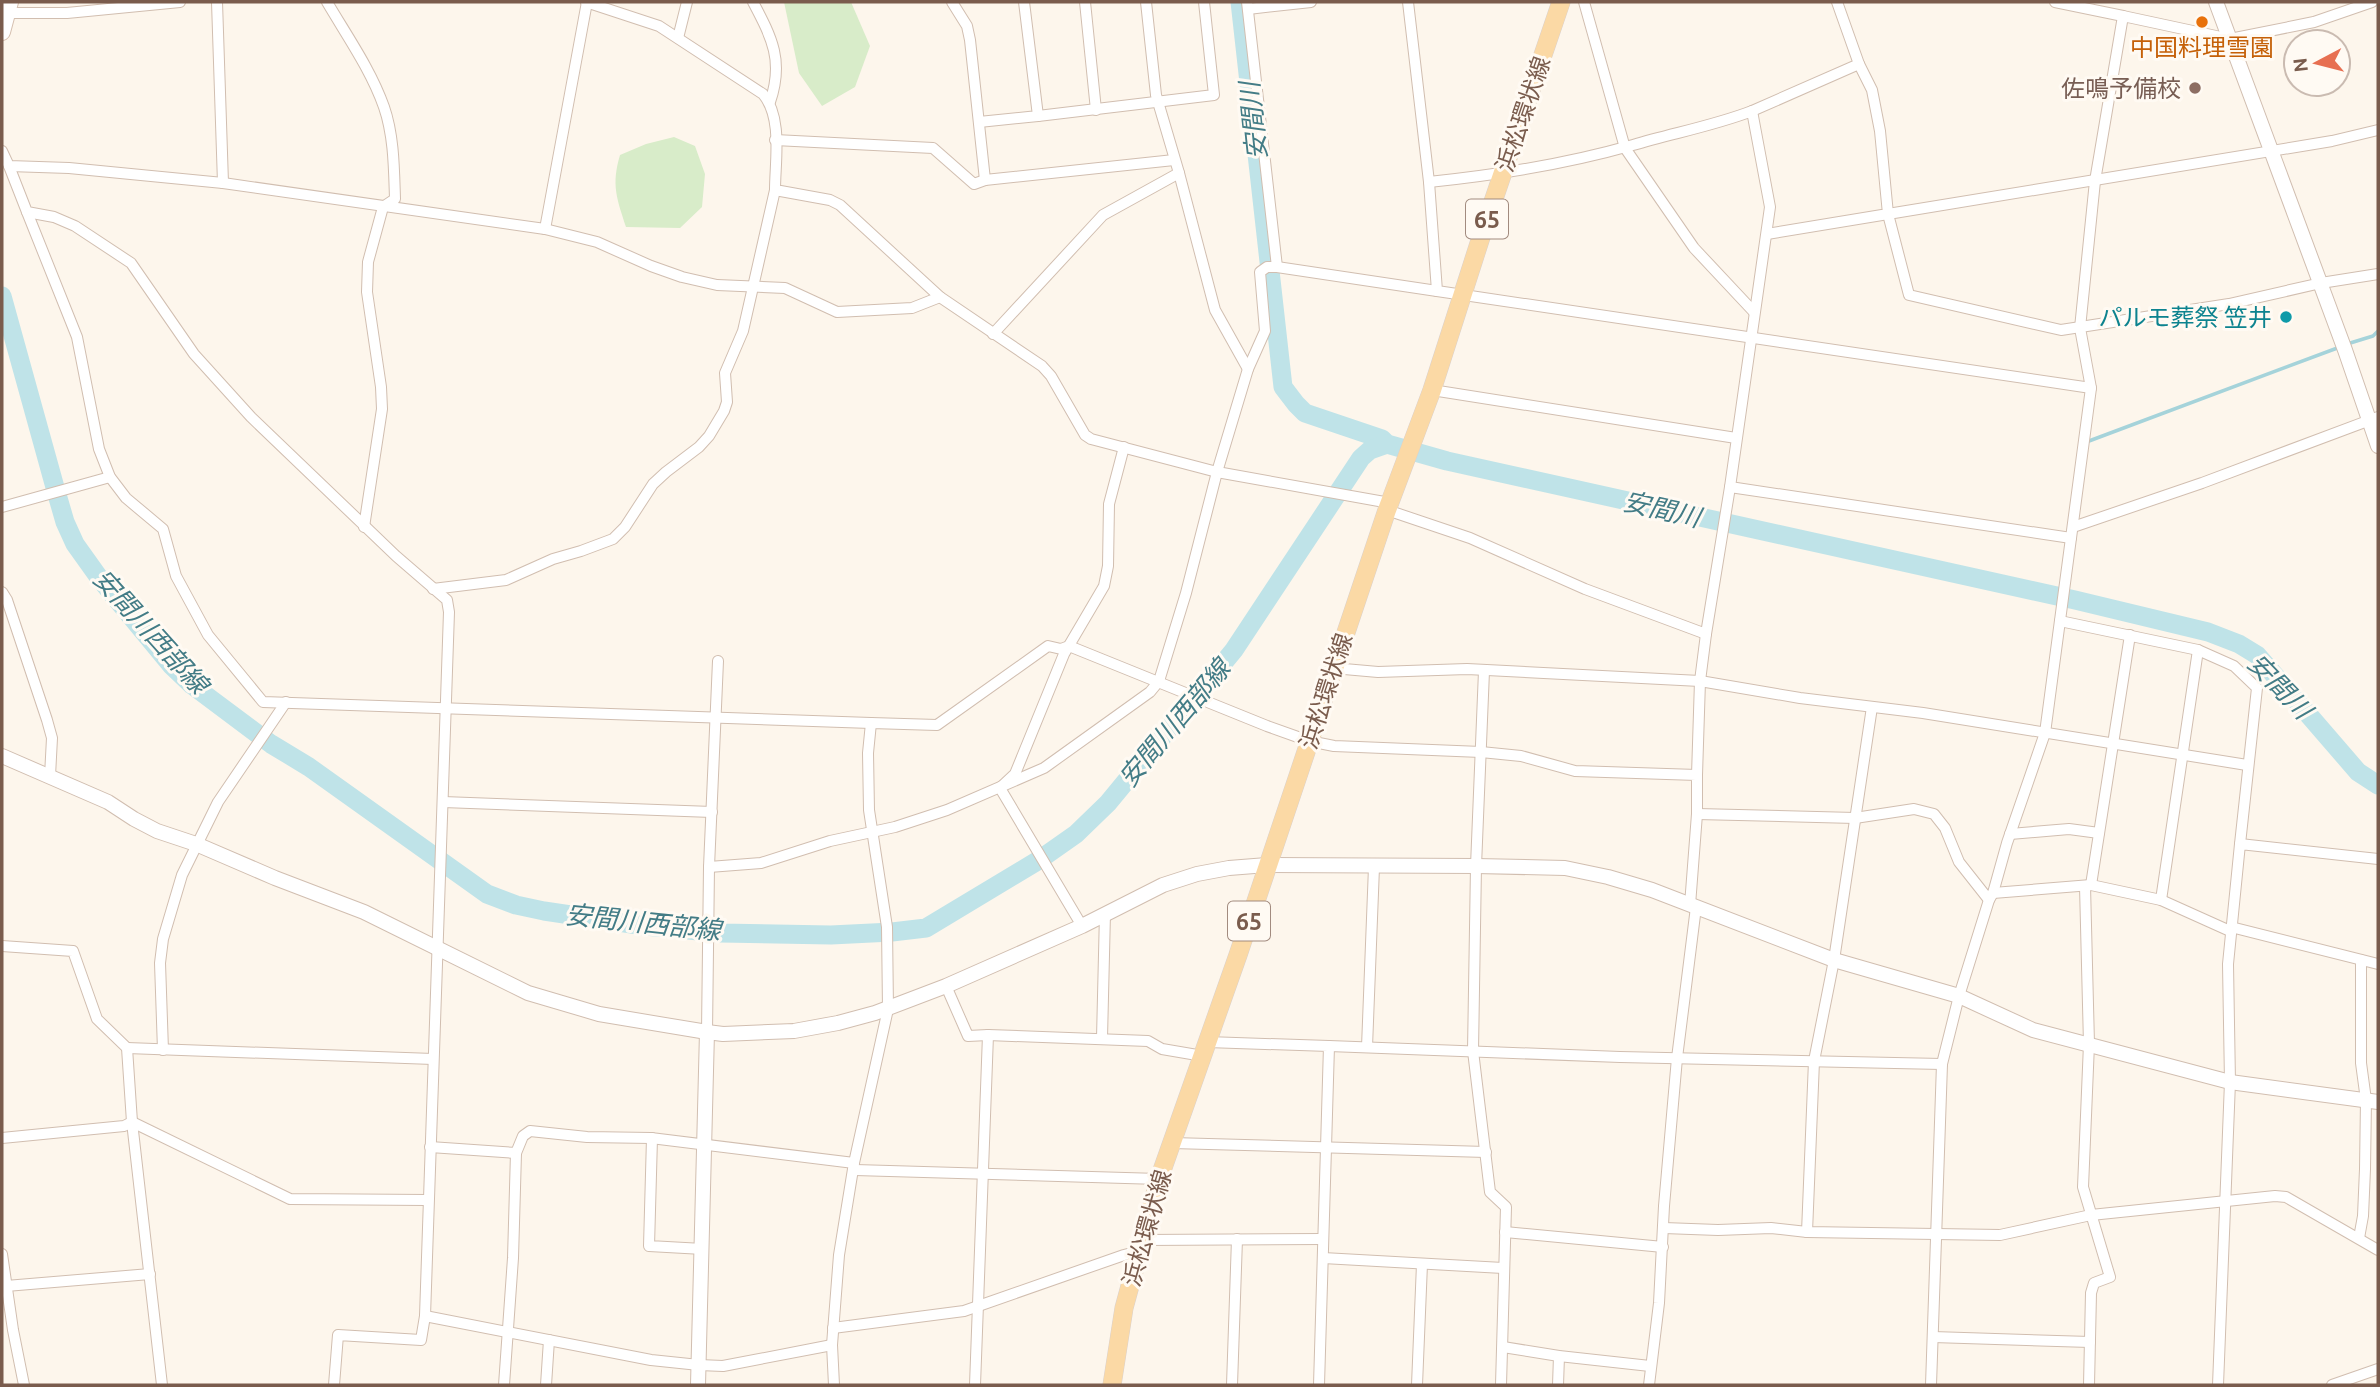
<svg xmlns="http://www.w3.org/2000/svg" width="2380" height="1387" font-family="Ubuntu,'Noto Sans JP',sans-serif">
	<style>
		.green { fill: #d8ecc9 }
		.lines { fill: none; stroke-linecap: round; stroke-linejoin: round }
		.stream { stroke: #a5d3da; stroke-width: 3.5 }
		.river { stroke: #bfe3e8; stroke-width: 19 }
		.minor-casing { stroke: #d1beb0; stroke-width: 12 }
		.tertiary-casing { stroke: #d1beb0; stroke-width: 16 }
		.secondary-casing { stroke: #d6c0b0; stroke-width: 18 }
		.primary-casing { stroke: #dad1cd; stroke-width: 19 }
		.minor { stroke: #fff; stroke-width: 10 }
		.tertiary { stroke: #fff; stroke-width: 14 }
		.secondary { stroke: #fff; stroke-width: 16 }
		.primary { stroke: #fbd9a5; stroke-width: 18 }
		.food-dot { fill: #e8710a; stroke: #fffaf3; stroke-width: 2.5 }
		.education-dot { fill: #8d6e63; stroke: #fffaf3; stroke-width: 2.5 }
		.culture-dot { fill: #0f9aa8; stroke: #fffaf3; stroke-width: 2.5 }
		.labels { text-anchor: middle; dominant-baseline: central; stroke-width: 6; stroke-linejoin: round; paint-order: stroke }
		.shield { fill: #fffaf3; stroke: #a28b7f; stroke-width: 2 }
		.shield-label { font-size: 23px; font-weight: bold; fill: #7a5c4d }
		.food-label { font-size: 24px; fill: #c56008; stroke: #fffaf3 }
		.education-label { font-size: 24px; fill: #785e54; stroke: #fffaf3; text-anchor: end }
		.street-label { font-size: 24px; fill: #7a5c4d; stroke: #fffaf3 }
		.culture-label { font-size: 24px; fill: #0d838f; stroke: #fffaf3; text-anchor: end }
		.water-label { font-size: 26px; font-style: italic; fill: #437c86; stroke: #fffaf3 }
	</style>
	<rect width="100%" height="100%" fill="#fdf6ec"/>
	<g class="green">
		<path d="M784,2H851L870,46L855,87L822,106L799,73Z"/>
		<path d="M674,137L695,146L705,174L702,207L680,228L626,227C617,199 611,185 620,155L646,144Z"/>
	</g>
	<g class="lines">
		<g class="stream">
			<path d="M2347,344L2373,336L2378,331"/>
			<path d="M2089,441L2340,347"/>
		</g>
		<g class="river">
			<path d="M1240,2L1283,387L1296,404L1305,413L1382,439L1387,444L1447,461L2075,600L2208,632L2239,644L2257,655L2358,772L2378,785"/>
			<path d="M2,296L56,491L65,522L75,544L100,579L171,665L192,685L271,744L309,767L487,894L516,905L544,911L645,926L720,933L831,935L892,932L926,928L1039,860L1076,834L1108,803L1234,650L1361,458L1370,450L1387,444"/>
		</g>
		<g class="minor-casing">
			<g id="minor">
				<path d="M217,2L223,183"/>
				<path d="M327,2C347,36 371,70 384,107C394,136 394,169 395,199L383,207L368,262L367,292L381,387L382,409L364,527"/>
				<path d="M586,2L659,26L763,94C783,118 775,161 775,190L830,200L840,205L940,297L1042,366L1051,376L1085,435L1091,439L1217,472L1390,503"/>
				<path d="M753,2C772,38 784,61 770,102"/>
				<path d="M952,2L967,26L970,40L985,180L1174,160"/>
				<path d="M1085,2L1096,110"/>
				<path d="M1247,2L1277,267"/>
				<path d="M1408,2L1429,182L1437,291L2091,388L2080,328L2095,181L2123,16L2230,39L2314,22L2372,2"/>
				<path d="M1584,2L1625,148L1694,248L1754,312"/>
				<path d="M2055,2L2123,16"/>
				<path d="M1248,9L1311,2"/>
				<path d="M9,13H67L180,2"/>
				<path d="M678,38L687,2"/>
				<path d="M1752,111L1859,64L1837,2"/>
				<path d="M1038,116L1214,95L1204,2"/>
				<path d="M979,122L1038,116L1024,2"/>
				<path d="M2378,130L2332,141L1888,214L1909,295L2061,330L2229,304L2321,283L2378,274"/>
				<path d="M775,140L933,148L974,184L985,180"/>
				<path d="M2,151L9,166L69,168L223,183L545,229L597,242L651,266L682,277L717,285L785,288L837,312L912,308L940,297"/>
				<path d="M9,166L27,212L54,217L75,226L131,263L194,354L251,417L396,556L447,600L449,612L425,1316L421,1340L338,1335L334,1385"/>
				<path d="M1179,173L1215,310L1248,369"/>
				<path d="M1429,182C1498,175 1566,164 1633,145C1673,133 1713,126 1752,111L1770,207L1730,487L1706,634L1700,681L1697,775"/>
				<path d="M27,212L77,337L99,449L110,477L126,498L163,529L176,576L208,635L263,702L871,723"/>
				<path d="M545,229L587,2"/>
				<path d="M1767,234L1888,214L1880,131L1872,90L1859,64"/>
				<path d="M993,334L1103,215L1179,173L1156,95L1146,2"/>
				<path d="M1432,390L1736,438"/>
				<path d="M1730,487L2071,538"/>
				<path d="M2,507L110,477"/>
				<path d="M1387,510L1470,538L1585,589L1706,634"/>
				<path d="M2073,527L2202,483L2378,417"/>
				<path d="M433,589L506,580L553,559L581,551L613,539L625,527L653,484L666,472L699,447L709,436L724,411L727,402L725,373L743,331L775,190"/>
				<path d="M2,592L7,600L47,720L52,738L50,776"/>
				<path d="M2060,621L2198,650L2234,666L2257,688L2240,844"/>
				<path d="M1333,668L1378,672L1467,669L1700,681L1800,698L1923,713L2247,765"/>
				<path d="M1484,671L1476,866L1473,1051L1490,1192L1506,1207L1501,1385"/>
				<path d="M443,802L712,812"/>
				<path d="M1697,814L1855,818L1914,809L1934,814L1945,828L1959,862L1989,900"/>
				<path d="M2010,834L2069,829L2099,833"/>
				<path d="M709,867L761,863L830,841L895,827L947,810L1044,768L1150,692L1159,681L1186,593L1217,472L1248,369L1265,331L1260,272L1267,267H1277L1437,291"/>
				<path d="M2091,885L2130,635"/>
				<path d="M2085,886L2089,1044L2083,1187L2110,1277L2094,1283L2091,1293L2089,1385"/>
				<path d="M1993,893L2091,885L2161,900L2230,931"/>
				<path d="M2161,900L2198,650"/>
				<path d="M1082,926L1000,788L1015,774L1064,654L1104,586L1108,566L1109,504L1124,447"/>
				<path d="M2231,927L2378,964"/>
				<path d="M2,946L73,951L97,1019L127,1048L132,1122L162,1385"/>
				<path d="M946,986L968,1036L988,1035"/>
				<path d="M707,1032L709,867L718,661"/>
				<path d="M1102,1038L1105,913"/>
				<path d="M1207,1042L1329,1046L1319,1385"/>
				<path d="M1329,1046L1620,1057L1942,1064"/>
				<path d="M1367,1047L1374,867"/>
				<path d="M127,1048L433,1059"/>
				<path d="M163,1050L160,963L163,939L182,875L218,802L286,702"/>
				<path d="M2,1138L124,1126L132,1122L290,1199L427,1200"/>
				<path d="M652,1138L649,1246L703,1249"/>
				<path d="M1172,1143L1486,1152"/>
				<path d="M430,1147L516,1153L523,1136L530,1131L587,1137L651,1138L854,1163"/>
				<path d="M855,1170L1159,1179"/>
				<path d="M1664,1228L1718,1230L1771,1228L1807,1232L2000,1235L2091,1215L2275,1196L2286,1197L2378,1250"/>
				<path d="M1505,1232L1663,1247"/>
				<path d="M1807,1232L1814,1061L1834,960L1872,707"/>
				<path d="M2359,1238L2363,1216L2365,1169L2366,1100L2361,1063V960"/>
				<path d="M1143,1240L1323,1239"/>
				<path d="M2,1254L13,1330L24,1385"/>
				<path d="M1323,1258L1503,1268"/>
				<path d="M6,1286L150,1274"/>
				<path d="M425,1316L651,1360L699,1365L723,1366L832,1345"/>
				<path d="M833,1328L964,1311L1124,1255L1139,1251"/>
				<path d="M1933,1337L2090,1342"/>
				<path d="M1503,1347L1559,1356L1650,1366"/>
				<path d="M504,1385L513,1258L516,1153"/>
				<path d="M546,1385L549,1340"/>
				<path d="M834,1385L832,1345L839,1255L854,1163L888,1009L887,927L869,810L868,753L871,723L937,725L1048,646L1061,649L1069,646L1267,726L1309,741L1334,746L1481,752L1521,756L1575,771L1697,775V814L1690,905"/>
				<path d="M975,1385L988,1035L1148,1041L1162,1049L1203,1056"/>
				<path d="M1232,1385L1237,1239"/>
				<path d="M1417,1385L1422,1264"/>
				<path d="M1558,1385L1559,1356"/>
				<path d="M1649,1385L1659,1303L1664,1206L1677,1058L1696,907"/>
				<path d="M1931,1385L1942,1064L1959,996L1989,900L1993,893L2007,843L2045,733L2091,388"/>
				<path d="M2218,1385L2230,1082L2228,964L2240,844L2378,859"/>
				<path d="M2332,1385L2378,1369"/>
			</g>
		</g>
		<g class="tertiary-casing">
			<g id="tertiary">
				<path d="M2216,2L2345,350L2378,446"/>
				<path d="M2,756L108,802L134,819L157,831L196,844L275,878L364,912L528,993L599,1014L707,1032L723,1034L794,1031L838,1023L875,1013L946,986L1082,926L1163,885L1197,874L1229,868L1267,865L1476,866L1565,868L1608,877L1652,890L1834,960L1959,996L2033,1030L2230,1082L2378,1102"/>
				<path d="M698,1385L707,1032"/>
			</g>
		</g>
		<g class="secondary-casing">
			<path id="secondary" d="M2,32L10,2"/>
		</g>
		<g class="primary-casing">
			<path id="primary" d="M1112,1385L1124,1308L1159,1179L1238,955L1387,510L1432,390L1482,234L1561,2"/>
		</g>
		<use href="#minor" class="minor"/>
		<use href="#tertiary" class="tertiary"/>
		<use href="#secondary" class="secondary"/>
		<use href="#primary" class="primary"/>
	</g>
	<circle class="food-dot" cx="2202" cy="22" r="7"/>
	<circle class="education-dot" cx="2195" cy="88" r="7"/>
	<circle class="culture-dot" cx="2286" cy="317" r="7"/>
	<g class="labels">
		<g class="shield">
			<rect x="1466" y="199.5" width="42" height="39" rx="5"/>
			<rect x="1228" y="901.5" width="42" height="39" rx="5"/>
		</g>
		<g class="shield-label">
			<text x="1487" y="219">65</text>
			<text x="1249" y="921">65</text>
		</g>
		<g class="food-label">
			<text x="2202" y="47">中国料理雪園</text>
		</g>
		<g class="education-label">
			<text x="2181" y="88">佐鳴予備校</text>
		</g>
		<g class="street-label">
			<text transform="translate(1523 114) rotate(-71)">浜松環状線</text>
			<text transform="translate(1326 691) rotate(-72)">浜松環状線</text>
			<text transform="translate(1147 1228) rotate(-74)">浜松環状線</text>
		</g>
		<g class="culture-label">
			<text x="2272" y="317">パルモ葬祭 笠井</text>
		</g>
		<g class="water-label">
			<text transform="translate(1253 121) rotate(-96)">安間川</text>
			<text transform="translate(1662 509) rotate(13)">安間川</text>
			<text transform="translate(151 631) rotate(48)">安間川西部線</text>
			<text transform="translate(2280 686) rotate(46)">安間川</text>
			<text transform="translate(1174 723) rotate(-50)">安間川西部線</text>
			<text transform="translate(643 922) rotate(6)">安間川西部線</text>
		</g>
	</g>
	<rect width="2380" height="1387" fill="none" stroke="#7a5c4d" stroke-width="7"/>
	<g transform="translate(2317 63) rotate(263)"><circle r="33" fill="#fffaf3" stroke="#cabbb1" stroke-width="2"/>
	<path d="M0-5L12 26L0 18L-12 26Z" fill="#e76f51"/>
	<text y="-10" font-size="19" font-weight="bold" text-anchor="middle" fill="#7a5c4d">N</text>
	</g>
</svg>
